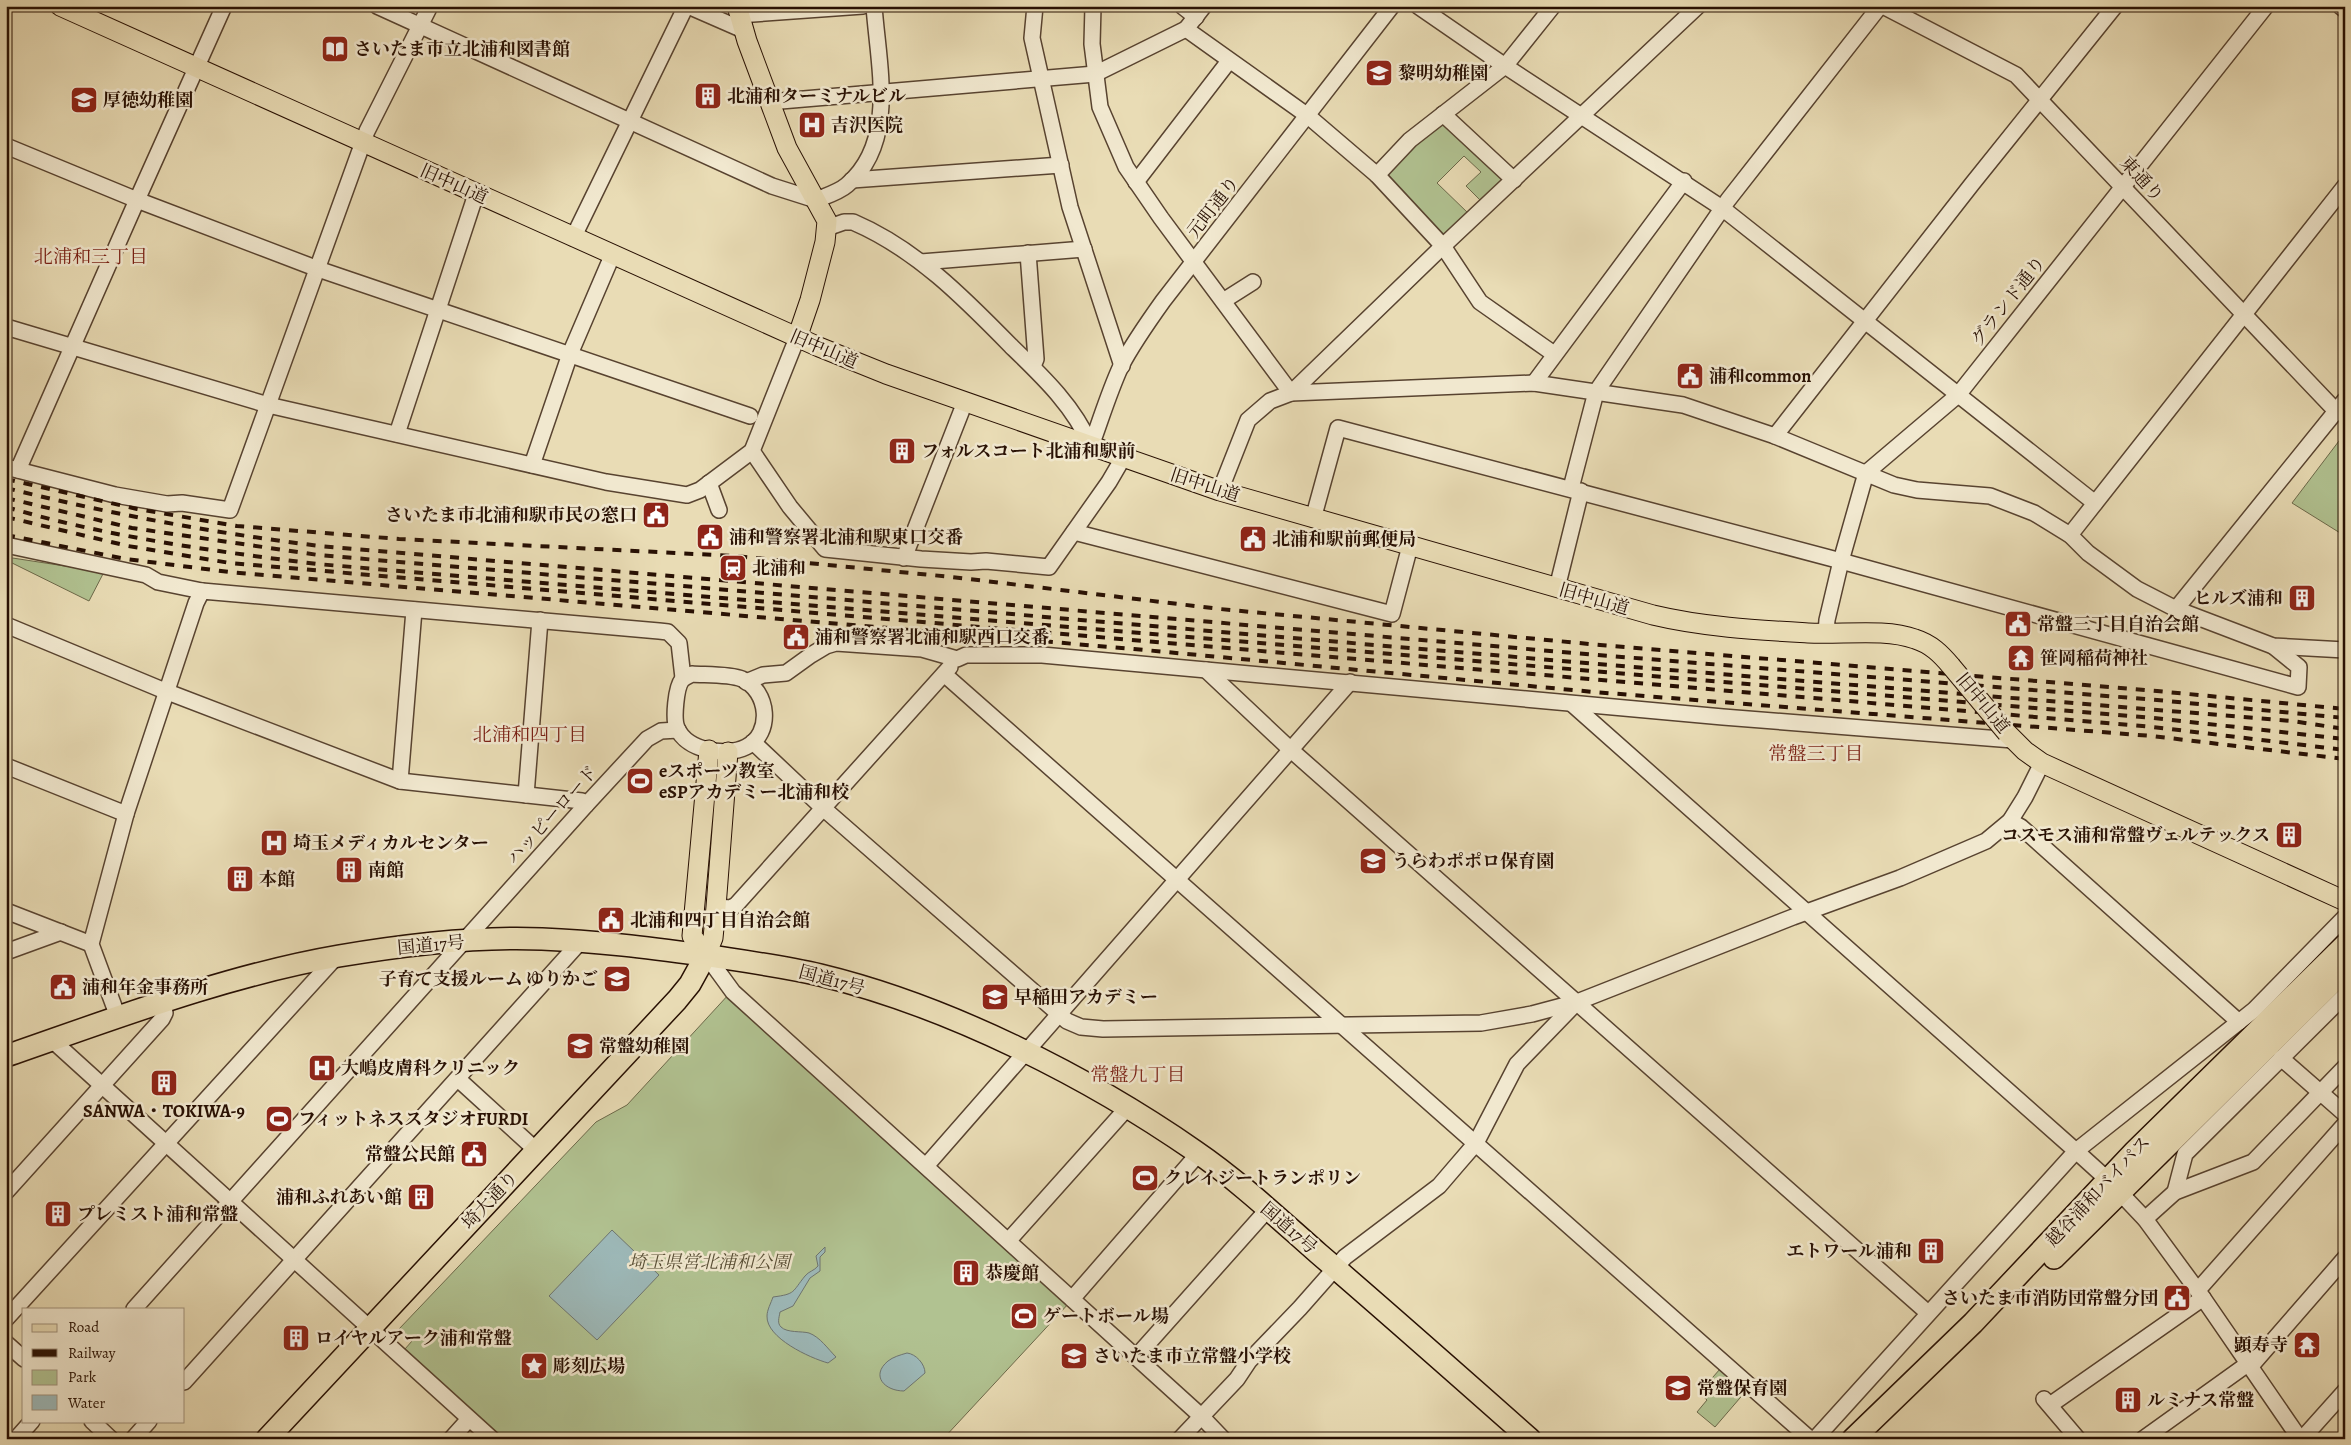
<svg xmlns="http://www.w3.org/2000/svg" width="2351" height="1445" font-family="Alegreya,'Noto Serif JP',serif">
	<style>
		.green { fill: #b1c291; stroke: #6c694a }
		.water { fill: #9db9b9; stroke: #6e7570 }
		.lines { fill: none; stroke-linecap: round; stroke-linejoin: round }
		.minor-casing { stroke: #584330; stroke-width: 18 }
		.major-casing { stroke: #281003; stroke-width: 21 }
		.highway-casing { stroke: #281003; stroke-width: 24 }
		.minor { stroke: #f1e8cf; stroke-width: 15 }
		.major { stroke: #e9dcb5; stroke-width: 19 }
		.highway { stroke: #e9dcb5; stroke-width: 21 }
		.rail { stroke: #281003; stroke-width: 4; stroke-dasharray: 9 9; stroke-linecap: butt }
		.major-bridge-casing { stroke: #281003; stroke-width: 21; stroke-linecap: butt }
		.major-bridge { stroke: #e9dcb5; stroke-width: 19 }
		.labels { text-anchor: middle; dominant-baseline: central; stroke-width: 5; stroke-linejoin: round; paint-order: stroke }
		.poi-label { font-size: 18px; font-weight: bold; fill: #281003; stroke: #f1e8cf; text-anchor: start }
		.street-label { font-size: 18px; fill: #281003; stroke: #f1e8cf }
		.park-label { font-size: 18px; font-style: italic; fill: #584e35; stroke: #f1e8cf }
		.neighbourhood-label { font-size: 19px; fill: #7a1f14; stroke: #f1e8cf }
	</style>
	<rect width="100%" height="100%" fill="#e9dcb5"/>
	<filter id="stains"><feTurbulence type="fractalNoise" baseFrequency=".004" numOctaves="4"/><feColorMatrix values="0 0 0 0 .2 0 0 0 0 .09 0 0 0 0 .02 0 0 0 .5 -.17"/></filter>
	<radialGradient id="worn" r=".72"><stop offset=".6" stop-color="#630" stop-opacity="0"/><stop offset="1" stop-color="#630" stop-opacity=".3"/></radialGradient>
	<g class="green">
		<path d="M1444,120L1505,177L1481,201L1466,186L1481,172L1464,156L1437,183L1468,213L1444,236L1384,174L1413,142Z"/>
		<path d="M2345,433V536L2292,503Z"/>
		<path d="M6,557L104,572L89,601L6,560Z"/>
		<path d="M730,993L1070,1302L943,1439H504L405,1349L412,1341L399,1329L596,1122L627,1105Z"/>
		<path d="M1720,1369L1746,1391L1715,1427L1697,1412L1707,1400L1699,1393Z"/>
	</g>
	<g class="water">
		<path d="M612,1230L659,1275L597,1340L549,1296Z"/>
		<path d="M825,1247V1252L820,1257V1271L810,1278L793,1306L780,1312C779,1318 777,1323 781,1327C787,1333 802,1331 809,1333C820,1337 828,1349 836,1357L828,1363C810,1358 766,1338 767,1316C767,1310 771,1303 773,1297C796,1294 792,1292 805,1276C809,1271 814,1271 818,1266L816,1256Z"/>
		<path d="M907,1353C916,1354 925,1364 925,1373L904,1391C885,1391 870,1376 888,1361C893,1357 900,1355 907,1353Z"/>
	</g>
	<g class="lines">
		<g class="minor-casing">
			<g id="minor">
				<path d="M377,6L772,186L816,200C826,196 839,192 847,185C898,142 878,64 874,6"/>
				<path d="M688,6L743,30"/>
				<path d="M1035,6L1032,38L1070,207L1122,366"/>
				<path d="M1093,6L1092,44L1100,107L1126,167L1161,218L1291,393L1534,383L1683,405L1775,436L1894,485L1917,490L1990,496L2034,513L2070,535L2088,553L2137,589L2176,609L2273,646L2345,650"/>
				<path d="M1182,6L1196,17"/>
				<path d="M1418,6L1505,66L1722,208L2095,503"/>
				<path d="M1883,6L2016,75L2336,411L2345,415"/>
				<path d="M2340,6L2345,10"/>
				<path d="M739,15L863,6"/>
				<path d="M1186,29L1308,116L1377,175L1443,246L1480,302L1554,354"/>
				<path d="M769,102L1095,74L1186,29L1204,6"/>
				<path d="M1443,114L1514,180"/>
				<path d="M6,146L137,200L318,269L750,416"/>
				<path d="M1377,175L1410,140L1505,66L1553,6"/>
				<path d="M852,180L1061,165"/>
				<path d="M1136,182L1229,61"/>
				<path d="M827,228L844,222H853C916,249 964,298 1011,346C1042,376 1074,406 1091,446"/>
				<path d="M573,238L686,6"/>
				<path d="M1028,253L1036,359L1033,366"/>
				<path d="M921,262L1084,249"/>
				<path d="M1223,301L1253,282"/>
				<path d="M6,327L268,405L606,482L687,495L700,490L752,451L797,338"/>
				<path d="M1534,383L1684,181"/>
				<path d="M397,434L476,194"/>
				<path d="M1775,436L1972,184L2115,6"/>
				<path d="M1091,446C1101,419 1109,392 1121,366C1133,343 1148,322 1163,301L1392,6"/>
				<path d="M752,451L790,507L825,549L921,559L971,562L986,561L1049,567L1109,482L1123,458"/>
				<path d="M532,465L570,354L612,256"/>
				<path d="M6,467L115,495L167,504L182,503L230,510L367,131L430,6"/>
				<path d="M18,470L137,200L224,6"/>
				<path d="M709,483L719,510"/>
				<path d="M1571,488L1596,392L1728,200L1880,6"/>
				<path d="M1220,491L1248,420L1270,401L1291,393L1443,246L1698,6"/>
				<path d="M1313,519L1338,428L1841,561L2298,687L2299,667L2273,646"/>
				<path d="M1074,532L1392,614L1410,546"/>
				<path d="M2070,535L2345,186"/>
				<path d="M6,545L146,575L158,582L202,591"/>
				<path d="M904,558L965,402"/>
				<path d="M1557,588L1581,491"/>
				<path d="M2176,609L2345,400"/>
				<path d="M6,625L165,691L400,781L582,801L586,805"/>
				<path d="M1826,633L1827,620L1841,561L1866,473L1958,395L2266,6"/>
				<path d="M1206,670L1291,750L1928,1313"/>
				<path d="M692,674C705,675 730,674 742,679C769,691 773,734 746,747C726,757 687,751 677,728C673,719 676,687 682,680C685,677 688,676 692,674Z"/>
				<path d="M944,674L1810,1439"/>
				<path d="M746,682L763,675L786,673L811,655L826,646L836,643L922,649L957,659L966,655H1042L1723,717L2013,740"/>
				<path d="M1572,704L2076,1151L1815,1439"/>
				<path d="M753,742L823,808L1067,1021L1081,1027L1103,1029L1481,1023L1532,1014L1577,1002L1793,917L1900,878L1986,841L2010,821L2025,797L2042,763"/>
				<path d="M6,766L126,814"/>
				<path d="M400,781L414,610"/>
				<path d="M526,795L540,620"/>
				<path d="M2010,821L2021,827L2239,1022"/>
				<path d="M716,907L731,908L736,905L950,667"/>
				<path d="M6,911L91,944"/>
				<path d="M6,952L61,932"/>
				<path d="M706,955L733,992L1201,1416L1223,1439"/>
				<path d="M118,1017L91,944L126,814L196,603L202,591L659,631L668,632L679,643L683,678"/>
				<path d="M52,1040L492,1439"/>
				<path d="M2281,1058L2345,1114"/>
				<path d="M458,1079L536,1150"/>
				<path d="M926,1166L1350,682"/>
				<path d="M6,1192L162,1019L165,1013L163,1003"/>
				<path d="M2175,1192L2185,1154L2345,995"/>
				<path d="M2145,1219L2175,1192L2253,1162L2345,1067"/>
				<path d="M1009,1240L1128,1107"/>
				<path d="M2198,1290L2345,1124"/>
				<path d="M1072,1299L1199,1153"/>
				<path d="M134,1309L586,805L647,739L661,731L678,730"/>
				<path d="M6,1319L337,956"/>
				<path d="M6,1343L24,1359"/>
				<path d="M1136,1357L1268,1209"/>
				<path d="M2251,1366L2345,1258"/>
				<path d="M184,1382L580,942"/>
				<path d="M2044,1399L2078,1439"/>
				<path d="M2050,1405L2203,1298"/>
				<path d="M92,1421L111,1439"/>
				<path d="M16,1439L32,1421"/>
				<path d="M133,1439L149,1421"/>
				<path d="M451,1439L469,1419"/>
				<path d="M1180,1439L1237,1379L1249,1361L1300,1308L1345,1257L1439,1186L1457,1165L1476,1143L1517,1064L1577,1002"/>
				<path d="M2143,1439L2249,1363"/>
				<path d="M2300,1439L2203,1298L2145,1219L2108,1180L2076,1151L2254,1010L2345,917"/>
				<path d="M2302,1439L2345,1391"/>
			</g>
		</g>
		<g class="major-casing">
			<g id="major">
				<path d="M60,6L819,347L886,374L1220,491L1653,615C1703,627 1757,630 1808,633C1841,635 1885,628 1915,639C1931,644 1941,654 1951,666"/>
				<path d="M737,6L747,41L787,148L827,221L825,242L810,300L797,338"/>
				<path d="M2007,733L2025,751L2042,763L2345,901"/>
				<path d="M706,955L692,936L709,750"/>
				<path d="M706,955L713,938L716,907L728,752"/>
			</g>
		</g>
		<g class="highway-casing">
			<g id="highway">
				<path d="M6,1056C113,1019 228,975 339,956C404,945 477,936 542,939C596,941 650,948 703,955C742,961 782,966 820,975C948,1006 1087,1076 1195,1151C1239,1181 1279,1219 1319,1254C1390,1315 1460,1377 1530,1439"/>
				<path d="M2054,1258L2345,970"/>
				<path d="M267,1439L677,1000L690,984L706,955"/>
				<path d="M1853,1439L1973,1323L2135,1151L2345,945"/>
			</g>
		</g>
		<use href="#minor" class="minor"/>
		<use href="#major" class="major"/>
		<use href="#highway" class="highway"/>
		<g class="rail">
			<path d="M6,479L137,509L237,526L399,539L735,556L952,577L1220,609L1600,645L2157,691L2345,709"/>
			<path d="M6,488C110,514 214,533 320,546L1598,655L2157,700L2345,718"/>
			<path d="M6,498L132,528L318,555L1598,664L2292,721L2345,729"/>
			<path d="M6,507C108,537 212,551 317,564L2154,718L2345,739"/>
			<path d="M6,517L128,546L230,563L2153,727L2345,750"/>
			<path d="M6,535L126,559L229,572L1134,649L1594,692L2152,736L2345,759"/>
		</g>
		<g class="major-bridge-casing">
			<path id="major-bridge" d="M1951,666L2007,733"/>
		</g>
		<use href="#major-bridge" class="major-bridge"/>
	</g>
	<defs>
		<g id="library-square" transform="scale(1.4375)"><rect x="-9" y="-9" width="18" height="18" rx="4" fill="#8f2418" stroke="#f1e8cf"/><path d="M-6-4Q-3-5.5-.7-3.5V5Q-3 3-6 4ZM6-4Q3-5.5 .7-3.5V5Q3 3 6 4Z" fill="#fff"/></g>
		<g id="school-square" transform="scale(1.4375)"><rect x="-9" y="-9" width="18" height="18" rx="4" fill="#8f2418" stroke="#f1e8cf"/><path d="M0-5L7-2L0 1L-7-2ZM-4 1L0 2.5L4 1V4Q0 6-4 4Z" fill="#fff"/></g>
		<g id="building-square" transform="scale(1.4375)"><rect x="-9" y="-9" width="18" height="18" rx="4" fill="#8f2418" stroke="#f1e8cf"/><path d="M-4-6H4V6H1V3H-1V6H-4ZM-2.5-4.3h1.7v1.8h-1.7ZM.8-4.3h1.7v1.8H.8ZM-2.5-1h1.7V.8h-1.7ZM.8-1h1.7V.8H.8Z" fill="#fff"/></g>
		<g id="hospital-square" transform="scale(1.4375)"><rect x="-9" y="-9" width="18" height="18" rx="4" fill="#8f2418" stroke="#f1e8cf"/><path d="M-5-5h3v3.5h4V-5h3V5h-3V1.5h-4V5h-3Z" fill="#fff"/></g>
		<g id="civic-square" transform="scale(1.4375)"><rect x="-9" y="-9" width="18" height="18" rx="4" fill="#8f2418" stroke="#f1e8cf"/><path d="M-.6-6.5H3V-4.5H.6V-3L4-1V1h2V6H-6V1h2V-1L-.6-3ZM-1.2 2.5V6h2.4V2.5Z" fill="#fff"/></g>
		<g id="station-square" transform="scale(1.4375)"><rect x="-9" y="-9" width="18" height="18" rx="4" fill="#8f2418" stroke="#f1e8cf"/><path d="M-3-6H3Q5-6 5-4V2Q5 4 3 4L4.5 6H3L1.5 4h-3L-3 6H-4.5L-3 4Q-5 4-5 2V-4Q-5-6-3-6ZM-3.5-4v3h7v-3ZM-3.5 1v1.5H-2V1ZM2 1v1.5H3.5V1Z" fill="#fff"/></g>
		<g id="temple-square" transform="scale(1.4375)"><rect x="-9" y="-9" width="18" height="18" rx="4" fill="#8f2418" stroke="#f1e8cf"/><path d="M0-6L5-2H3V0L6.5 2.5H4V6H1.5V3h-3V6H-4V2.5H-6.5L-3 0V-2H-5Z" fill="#fff"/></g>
		<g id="stadium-square" transform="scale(1.4375)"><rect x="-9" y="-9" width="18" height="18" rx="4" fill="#8f2418" stroke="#f1e8cf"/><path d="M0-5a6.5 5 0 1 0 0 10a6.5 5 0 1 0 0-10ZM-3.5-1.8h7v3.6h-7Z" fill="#fff"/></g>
		<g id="sight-square" transform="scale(1.4375)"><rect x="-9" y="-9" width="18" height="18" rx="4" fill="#8f2418" stroke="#f1e8cf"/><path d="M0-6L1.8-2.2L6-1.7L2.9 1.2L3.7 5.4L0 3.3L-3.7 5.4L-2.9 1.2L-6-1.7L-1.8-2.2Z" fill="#fff"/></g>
	</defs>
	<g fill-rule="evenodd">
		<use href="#library-square" x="335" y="49"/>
		<use href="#school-square" x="1379" y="73"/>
		<use href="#building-square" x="708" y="96"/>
		<use href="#school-square" x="84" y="100"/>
		<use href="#hospital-square" x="812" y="125"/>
		<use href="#civic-square" x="1690" y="376"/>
		<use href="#building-square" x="902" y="451"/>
		<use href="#civic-square" x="656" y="515"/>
		<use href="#civic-square" x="710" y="537"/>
		<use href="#civic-square" x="1253" y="539"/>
		<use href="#station-square" x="733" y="568"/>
		<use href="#building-square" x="2302" y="598"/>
		<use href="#civic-square" x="2018" y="624"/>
		<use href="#civic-square" x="796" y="637"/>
		<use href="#temple-square" x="2021" y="658"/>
		<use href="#stadium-square" x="640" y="781"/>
		<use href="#building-square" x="2289" y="835"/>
		<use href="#hospital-square" x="274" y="843"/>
		<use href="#school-square" x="1373" y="861"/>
		<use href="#building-square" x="349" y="870"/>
		<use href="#building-square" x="240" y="879"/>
		<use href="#civic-square" x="611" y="920"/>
		<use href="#school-square" x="617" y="979"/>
		<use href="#civic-square" x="63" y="987"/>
		<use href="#school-square" x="995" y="997"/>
		<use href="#school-square" x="580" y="1046"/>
		<use href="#hospital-square" x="322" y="1068"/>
		<use href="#building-square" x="164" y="1083"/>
		<use href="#stadium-square" x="279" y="1119"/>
		<use href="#civic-square" x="474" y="1154"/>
		<use href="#stadium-square" x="1145" y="1178"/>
		<use href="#building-square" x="421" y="1197"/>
		<use href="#building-square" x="58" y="1214"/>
		<use href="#building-square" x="1931" y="1251"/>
		<use href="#building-square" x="966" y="1273"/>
		<use href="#civic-square" x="2177" y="1298"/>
		<use href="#stadium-square" x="1024" y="1316"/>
		<use href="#building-square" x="296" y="1338"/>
		<use href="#temple-square" x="2307" y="1345"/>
		<use href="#school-square" x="1074" y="1356"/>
		<use href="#sight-square" x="534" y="1366"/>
		<use href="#school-square" x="1678" y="1388"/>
		<use href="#building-square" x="2128" y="1400"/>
	</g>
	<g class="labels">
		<g class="poi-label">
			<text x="354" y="49">さいたま市立北浦和図書館</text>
			<text x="1398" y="73">黎明幼稚園</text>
			<text x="727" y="96">北浦和ターミナルビル</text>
			<text x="103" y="100">厚徳幼稚園</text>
			<text x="831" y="125">吉沢医院</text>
			<text x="1709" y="376">浦和common</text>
			<text x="921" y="451">フォルスコート北浦和駅前</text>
			<text x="637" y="515" text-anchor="end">さいたま市北浦和駅市民の窓口</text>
			<text x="729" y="537">浦和警察署北浦和駅東口交番</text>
			<text x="1272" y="539">北浦和駅前郵便局</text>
			<text x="752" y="568">北浦和</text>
			<text x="2283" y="598" text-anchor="end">ヒルズ浦和</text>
			<text x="2037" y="624">常盤三丁目自治会館</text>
			<text x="815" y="637">浦和警察署北浦和駅西口交番</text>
			<text x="2040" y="658">笹岡稲荷神社</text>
			<text x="659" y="771">eスポーツ教室<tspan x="659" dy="21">eSPアカデミー北浦和校</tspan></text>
			<text x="2270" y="835" text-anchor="end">コスモス浦和常盤ヴェルテックス</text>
			<text x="293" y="843">埼玉メディカルセンター</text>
			<text x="1392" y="861">うらわポポロ保育園</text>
			<text x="368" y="870">南館</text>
			<text x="259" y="879">本館</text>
			<text x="630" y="920">北浦和四丁目自治会館</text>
			<text x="598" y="979" text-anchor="end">子育て支援ルーム ゆりかご</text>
			<text x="82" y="987">浦和年金事務所</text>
			<text x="1014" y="997">早稲田アカデミー</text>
			<text x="599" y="1046">常盤幼稚園</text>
			<text x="341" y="1068">大嶋皮膚科クリニック</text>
			<text x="164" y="1111" text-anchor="middle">SANWA・TOKIWA-9</text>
			<text x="298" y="1119">フィットネススタジオFURDI</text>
			<text x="455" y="1154" text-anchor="end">常盤公民館</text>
			<text x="1164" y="1178">クレイジートランポリン</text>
			<text x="402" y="1197" text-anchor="end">浦和ふれあい館</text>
			<text x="77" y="1214">プレミスト浦和常盤</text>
			<text x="1912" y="1251" text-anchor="end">エトワール浦和</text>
			<text x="985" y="1273">恭慶館</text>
			<text x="2158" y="1298" text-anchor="end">さいたま市消防団常盤分団</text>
			<text x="1043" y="1316">ゲートボール場</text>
			<text x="315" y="1338">ロイヤルアーク浦和常盤</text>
			<text x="2288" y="1345" text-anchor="end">顕寿寺</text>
			<text x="1093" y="1356">さいたま市立常盤小学校</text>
			<text x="553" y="1366">彫刻広場</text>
			<text x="1697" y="1388">常盤保育園</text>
			<text x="2147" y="1400">ルミナス常盤</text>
		</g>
		<g class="street-label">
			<text transform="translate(2142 179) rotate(47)">東通り</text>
			<text transform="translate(454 184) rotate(24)">旧中山道</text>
			<text transform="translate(1213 207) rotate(-52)">元町通り</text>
			<text transform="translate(2008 301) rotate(-52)">グランド通り</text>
			<text transform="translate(824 349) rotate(23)">旧中山道</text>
			<text transform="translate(1205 485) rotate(18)">旧中山道</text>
			<text transform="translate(1594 599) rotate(16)">旧中山道</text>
			<text transform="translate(1983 703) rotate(50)">旧中山道</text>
			<text transform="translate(552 815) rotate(-48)">ハッピーロード</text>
			<text transform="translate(431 945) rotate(-5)">国道17号</text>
			<text transform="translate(832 980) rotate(15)">国道17号</text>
			<text transform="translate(2098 1191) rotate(-47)">越谷浦和バイパス</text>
			<text transform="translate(490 1200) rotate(-47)">埼大通り</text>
			<text transform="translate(1289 1228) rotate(41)">国道17号</text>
		</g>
		<g class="park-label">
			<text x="709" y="1262">埼玉県営北浦和公園</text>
		</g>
		<g class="neighbourhood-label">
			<text x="91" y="257">北浦和三丁目</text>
			<text x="530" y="735">北浦和四丁目</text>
			<text x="1816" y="754">常盤三丁目</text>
			<text x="1138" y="1075">常盤九丁目</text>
		</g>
	</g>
	<rect width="2351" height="1445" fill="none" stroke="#e9dcb5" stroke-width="25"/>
	<rect x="8" y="8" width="2336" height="1430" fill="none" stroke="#281003" stroke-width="2.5"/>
	<rect x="12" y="12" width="2326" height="1420" fill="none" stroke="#281003"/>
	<rect x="22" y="1308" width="162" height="115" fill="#f1e8cf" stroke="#a1927d"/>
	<rect x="32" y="1324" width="25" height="8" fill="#e9dcb5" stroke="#a1927d"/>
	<text x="68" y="1332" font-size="15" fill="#281003">Road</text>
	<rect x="32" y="1349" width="25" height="8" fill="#281003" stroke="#a1927d"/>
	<text x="68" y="1358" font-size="15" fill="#281003">Railway</text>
	<rect x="32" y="1370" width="25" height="15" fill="#b1c291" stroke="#a1927d"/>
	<text x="68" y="1382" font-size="15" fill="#281003">Park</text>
	<rect x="32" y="1395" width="25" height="15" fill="#9db9b9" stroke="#a1927d"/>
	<text x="68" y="1408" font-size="15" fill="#281003">Water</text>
	<rect width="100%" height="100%" filter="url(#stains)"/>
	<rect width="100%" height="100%" fill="url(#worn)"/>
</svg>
